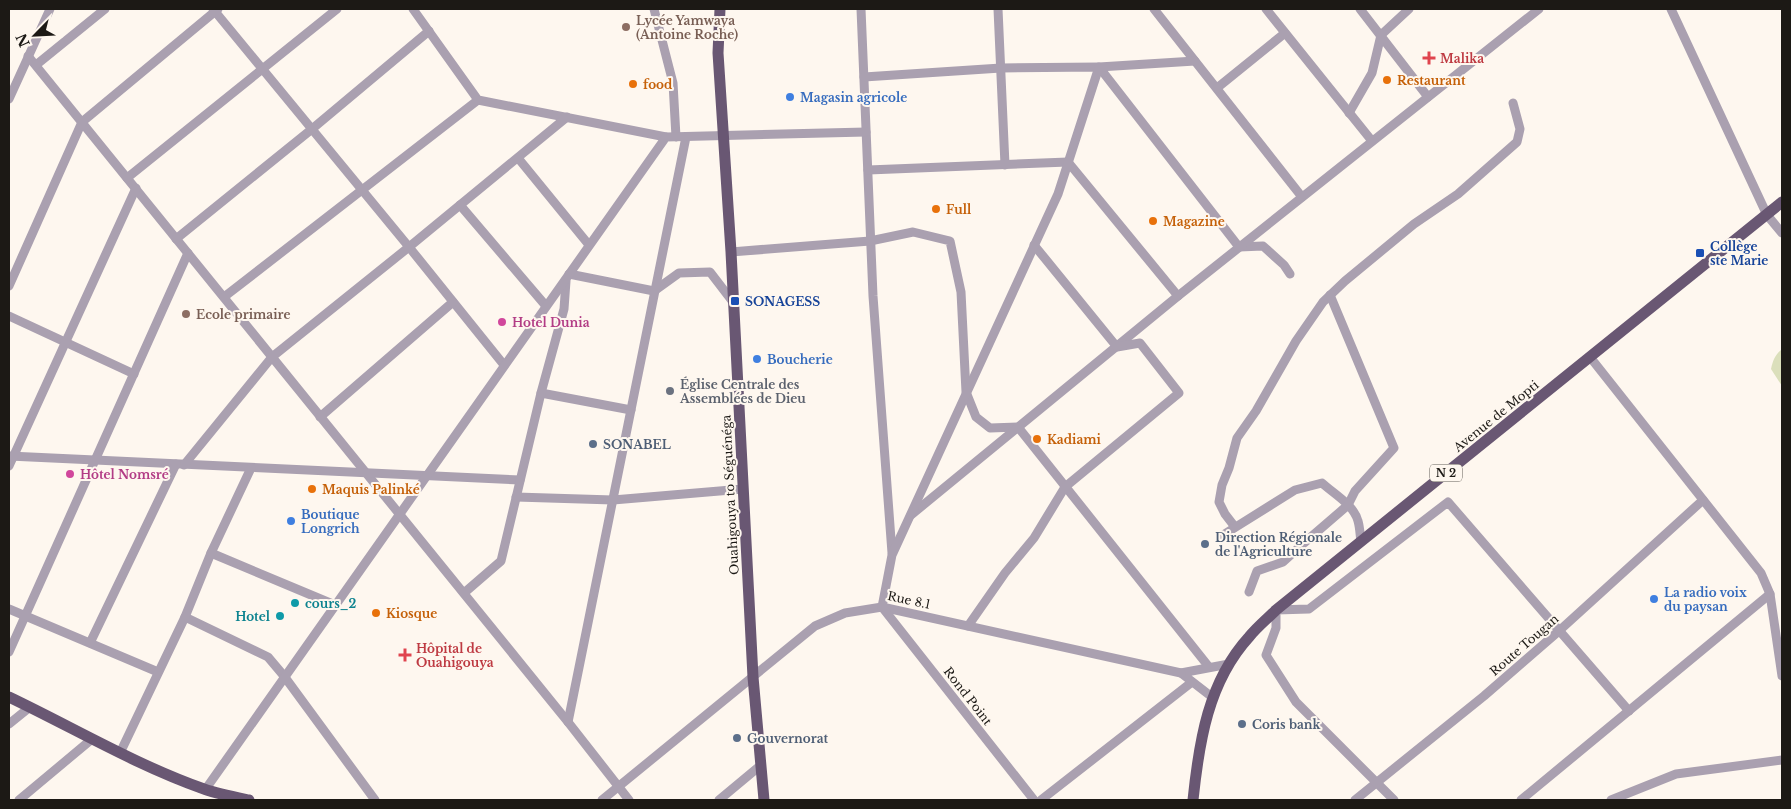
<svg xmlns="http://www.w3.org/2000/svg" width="1791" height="809" font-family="'Libre Baskerville',serif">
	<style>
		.garden { fill: #dbdfbb }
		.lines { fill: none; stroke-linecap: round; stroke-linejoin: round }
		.minor { stroke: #aaa0b0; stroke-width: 9 }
		.major { stroke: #695773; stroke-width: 11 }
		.education-dot { fill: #8d6e63; stroke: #fef7ef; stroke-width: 2 }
		.health-dot { fill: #e0444e; stroke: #fef7ef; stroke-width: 2 }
		.food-dot { fill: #e8710a; stroke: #fef7ef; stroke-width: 2 }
		.shop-dot { fill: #3f7fe0; stroke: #fef7ef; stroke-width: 2 }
		.transit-dot { fill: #1a4fb4; stroke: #fef7ef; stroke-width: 2 }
		.hotel-dot { fill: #d1479c; stroke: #fef7ef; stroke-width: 2 }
		.worship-dot { fill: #6b7280; stroke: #fef7ef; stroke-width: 2 }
		.service-dot { fill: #5c6f8a; stroke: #fef7ef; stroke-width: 2 }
		.culture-dot { fill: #0f9aa8; stroke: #fef7ef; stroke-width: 2 }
		.labels { text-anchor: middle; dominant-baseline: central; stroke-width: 4; stroke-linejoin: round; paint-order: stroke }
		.shield { fill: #fef7ef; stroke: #605c56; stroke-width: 1 }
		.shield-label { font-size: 11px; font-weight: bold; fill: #1c1915 }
		.education-label { font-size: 12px; font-weight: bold; fill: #785e54; stroke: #fef7ef; text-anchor: start }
		.health-label { font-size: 12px; font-weight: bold; fill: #be3a42; stroke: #fef7ef; text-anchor: start }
		.food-label { font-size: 12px; font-weight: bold; fill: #c56008; stroke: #fef7ef; text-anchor: start }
		.shop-label { font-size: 12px; font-weight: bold; fill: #366cbe; stroke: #fef7ef; text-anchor: start }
		.transit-label { font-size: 12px; font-weight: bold; fill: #164399; stroke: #fef7ef; text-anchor: start }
		.hotel-label { font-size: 12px; font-weight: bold; fill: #b23c85; stroke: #fef7ef; text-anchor: start }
		.worship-label { font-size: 12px; font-weight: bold; fill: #5b616d; stroke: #fef7ef; text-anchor: start }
		.street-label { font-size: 12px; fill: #1c1915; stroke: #fef7ef }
		.service-label { font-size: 12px; font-weight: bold; fill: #4e5e75; stroke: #fef7ef; text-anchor: start }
		.culture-label { font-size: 12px; font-weight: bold; fill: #0d838f; stroke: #fef7ef; text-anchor: start }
	</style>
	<rect width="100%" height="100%" fill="#fef7ef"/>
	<path class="garden" d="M1782,349V386L1771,369C1773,360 1775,355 1782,349Z"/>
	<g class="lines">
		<g class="minor">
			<path d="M213,9L409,247L504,365"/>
			<path d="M413,9L478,100L666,137"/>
			<path d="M654,9L673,83L676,137"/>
			<path d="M861,9L873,296L892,553"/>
			<path d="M998,9L1005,165"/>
			<path d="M1154,9L1302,197"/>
			<path d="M1266,9L1372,141"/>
			<path d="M1360,9L1428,97"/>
			<path d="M1671,9L1767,215L1782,233"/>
			<path d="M28,56L568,722L629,800"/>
			<path d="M36,65L105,9"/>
			<path d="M864,77L1001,68L1099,67L1239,247L1263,246L1284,265L1290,274"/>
			<path d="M1217,88L1285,33"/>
			<path d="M9,99L50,9"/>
			<path d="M1349,113L1372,73L1381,35L1409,9"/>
			<path d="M518,158L589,245"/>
			<path d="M868,170L1068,162L1178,296"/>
			<path d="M127,178L337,9"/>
			<path d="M460,205L546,306"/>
			<path d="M176,239L312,129L429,31"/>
			<path d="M731,252L870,241L913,232L950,241L961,292L966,392L976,417L990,428L1018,427L1209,667"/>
			<path d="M569,274L654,291L679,273L710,272L733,302"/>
			<path d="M9,286L82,122L218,9"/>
			<path d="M224,297L478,100"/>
			<path d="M9,316L134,374"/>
			<path d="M1590,357L1761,573L1770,594L1782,676"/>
			<path d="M541,393L631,410"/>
			<path d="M320,417L453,302"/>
			<path d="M9,456L520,480"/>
			<path d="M184,465L272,357L409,247L567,117"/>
			<path d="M9,466L136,188"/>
			<path d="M516,497L613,500L743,489"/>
			<path d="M911,515L1178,296L1539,9"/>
			<path d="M1235,527L1225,514L1219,502L1222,485L1229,468L1237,438L1256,411L1296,341L1323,302L1345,281L1414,224L1458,194L1517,142L1520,129L1513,103"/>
			<path d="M1223,535L1295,490L1322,483C1334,494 1354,505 1358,521C1360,528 1360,535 1361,542"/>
			<path d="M211,553L335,605"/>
			<path d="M1249,592L1257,571L1283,562L1304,543L1348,505L1355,491L1394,448L1330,295"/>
			<path d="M464,593L501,561L541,393L564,309L566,281"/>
			<path d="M9,609L158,672"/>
			<path d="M185,617L268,657L284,676L375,800"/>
			<path d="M968,626L1005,573L1034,538L1065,487L1179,393L1140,343L1117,347L1034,245"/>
			<path d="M90,643L176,464"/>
			<path d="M9,652L188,253"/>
			<path d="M1212,697L1181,673L1229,664"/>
			<path d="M568,722L686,137"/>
			<path d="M9,724L30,707"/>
			<path d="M120,753L185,617L211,553L251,468"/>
			<path d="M205,790L666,137L866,132"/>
			<path d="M19,800L92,739"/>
			<path d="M602,800L815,626L845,613L882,607L1181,673"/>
			<path d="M719,800L761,765"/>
			<path d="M1034,800L882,607L892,555L1058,194L1099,67L1195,61"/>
			<path d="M1041,800L1192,682"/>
			<path d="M1355,800L1484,696L1560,630L1703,500"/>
			<path d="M1394,800L1296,702L1266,655L1276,628V610L1309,609L1448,502L1629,711"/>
			<path d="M1521,800L1770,594"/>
			<path d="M1611,800L1676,774L1782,760"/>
		</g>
		<g class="major">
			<path d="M720,9L718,53L731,252L753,677L764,800"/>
			<path d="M9,697C74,728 136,765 204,789C218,794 234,797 249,800"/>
			<path d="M1193,800C1199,742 1208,682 1249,637C1257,627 1267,619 1276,610L1782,202"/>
		</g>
	</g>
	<g class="education-dot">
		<circle cx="626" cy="27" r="5"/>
		<circle cx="186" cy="314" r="5"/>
	</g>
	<g class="health-dot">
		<path d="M1426.5 50.5h5v5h5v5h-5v5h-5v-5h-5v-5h5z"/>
		<path d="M402.5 647.5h5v5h5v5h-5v5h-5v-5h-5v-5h5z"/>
	</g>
	<g class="food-dot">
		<circle cx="1387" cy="80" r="5"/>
		<circle cx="633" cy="84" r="5"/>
		<circle cx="936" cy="209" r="5"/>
		<circle cx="1153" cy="221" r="5"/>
		<circle cx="1037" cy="439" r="5"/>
		<circle cx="312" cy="489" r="5"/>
		<circle cx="376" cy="613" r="5"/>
	</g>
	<g class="shop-dot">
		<circle cx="790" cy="97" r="5"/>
		<circle cx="757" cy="359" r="5"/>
		<circle cx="291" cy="521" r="5"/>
		<circle cx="1654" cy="599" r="5"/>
	</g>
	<g class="transit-dot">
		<rect x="1695" y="248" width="10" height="10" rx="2.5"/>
		<rect x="730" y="296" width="10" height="10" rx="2.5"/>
	</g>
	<g class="hotel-dot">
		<circle cx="502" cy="322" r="5"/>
		<circle cx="70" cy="474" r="5"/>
	</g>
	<circle class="worship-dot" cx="670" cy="391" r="5"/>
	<g class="service-dot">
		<circle cx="593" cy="444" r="5"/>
		<circle cx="1205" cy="544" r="5"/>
		<circle cx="1242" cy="724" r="5"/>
		<circle cx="737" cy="738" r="5"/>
	</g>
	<g class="culture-dot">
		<circle cx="295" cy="603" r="5"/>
		<circle cx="280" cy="616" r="5"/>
	</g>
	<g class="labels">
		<rect class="shield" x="1430" y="464.5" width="32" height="17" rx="4"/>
		<g class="shield-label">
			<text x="1446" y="473">N 2</text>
		</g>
		<g class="education-label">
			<text x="636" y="20">Lycée Yamwaya<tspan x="636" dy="14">(Antoine Roche)</tspan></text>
			<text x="196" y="314">Ecole primaire</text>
		</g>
		<g class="health-label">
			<text x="1440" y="58">Malika</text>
			<text x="416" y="648">Hôpital de<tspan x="416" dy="14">Ouahigouya</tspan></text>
		</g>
		<g class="food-label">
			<text x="1397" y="80">Restaurant</text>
			<text x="643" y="84">food</text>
			<text x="946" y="209">Full</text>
			<text x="1163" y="221">Magazine</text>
			<text x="1047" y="439">Kadiami</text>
			<text x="322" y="489">Maquis Palinké</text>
			<text x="386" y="613">Kiosque</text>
		</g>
		<g class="shop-label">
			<text x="800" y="97">Magasin agricole</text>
			<text x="767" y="359">Boucherie</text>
			<text x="301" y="514">Boutique<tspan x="301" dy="14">Longrich</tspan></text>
			<text x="1664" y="592">La radio voix<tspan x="1664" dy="14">du paysan</tspan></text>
		</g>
		<g class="transit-label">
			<text x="1710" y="246">Collège<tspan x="1710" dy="14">ste Marie</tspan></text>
			<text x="745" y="301">SONAGESS</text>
		</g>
		<g class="hotel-label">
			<text x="512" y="322">Hotel Dunia</text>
			<text x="80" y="474">Hôtel Nomsré</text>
		</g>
		<g class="worship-label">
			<text x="680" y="384">Église Centrale des<tspan x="680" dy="14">Assemblées de Dieu</tspan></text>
		</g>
		<g class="street-label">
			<text transform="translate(1496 416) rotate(-39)">Avenue de Mopti</text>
			<text transform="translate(730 495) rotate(-93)">Ouahigouya to Séguénéga</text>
			<text transform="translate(909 600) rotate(12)">Rue 8.1</text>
			<text transform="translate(1524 645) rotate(-41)">Route Tougan</text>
			<text transform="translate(968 696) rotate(52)">Rond Point</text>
		</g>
		<g class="service-label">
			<text x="603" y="444">SONABEL</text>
			<text x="1215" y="537">Direction Régionale<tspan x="1215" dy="14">de l'Agriculture</tspan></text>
			<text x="1252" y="724">Coris bank</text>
			<text x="747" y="738">Gouvernorat</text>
		</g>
		<g class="culture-label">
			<text x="305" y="603">cours_2</text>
			<text x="270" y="616" text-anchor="end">Hotel</text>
		</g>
	</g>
	<rect width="1791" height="809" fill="none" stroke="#1c1915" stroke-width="20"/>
	<g transform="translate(35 35) rotate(246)" stroke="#fef7ef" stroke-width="4" paint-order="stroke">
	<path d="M0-4L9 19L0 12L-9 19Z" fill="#1c1915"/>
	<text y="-8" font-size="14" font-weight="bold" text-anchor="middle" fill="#1c1915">N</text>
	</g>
</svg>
